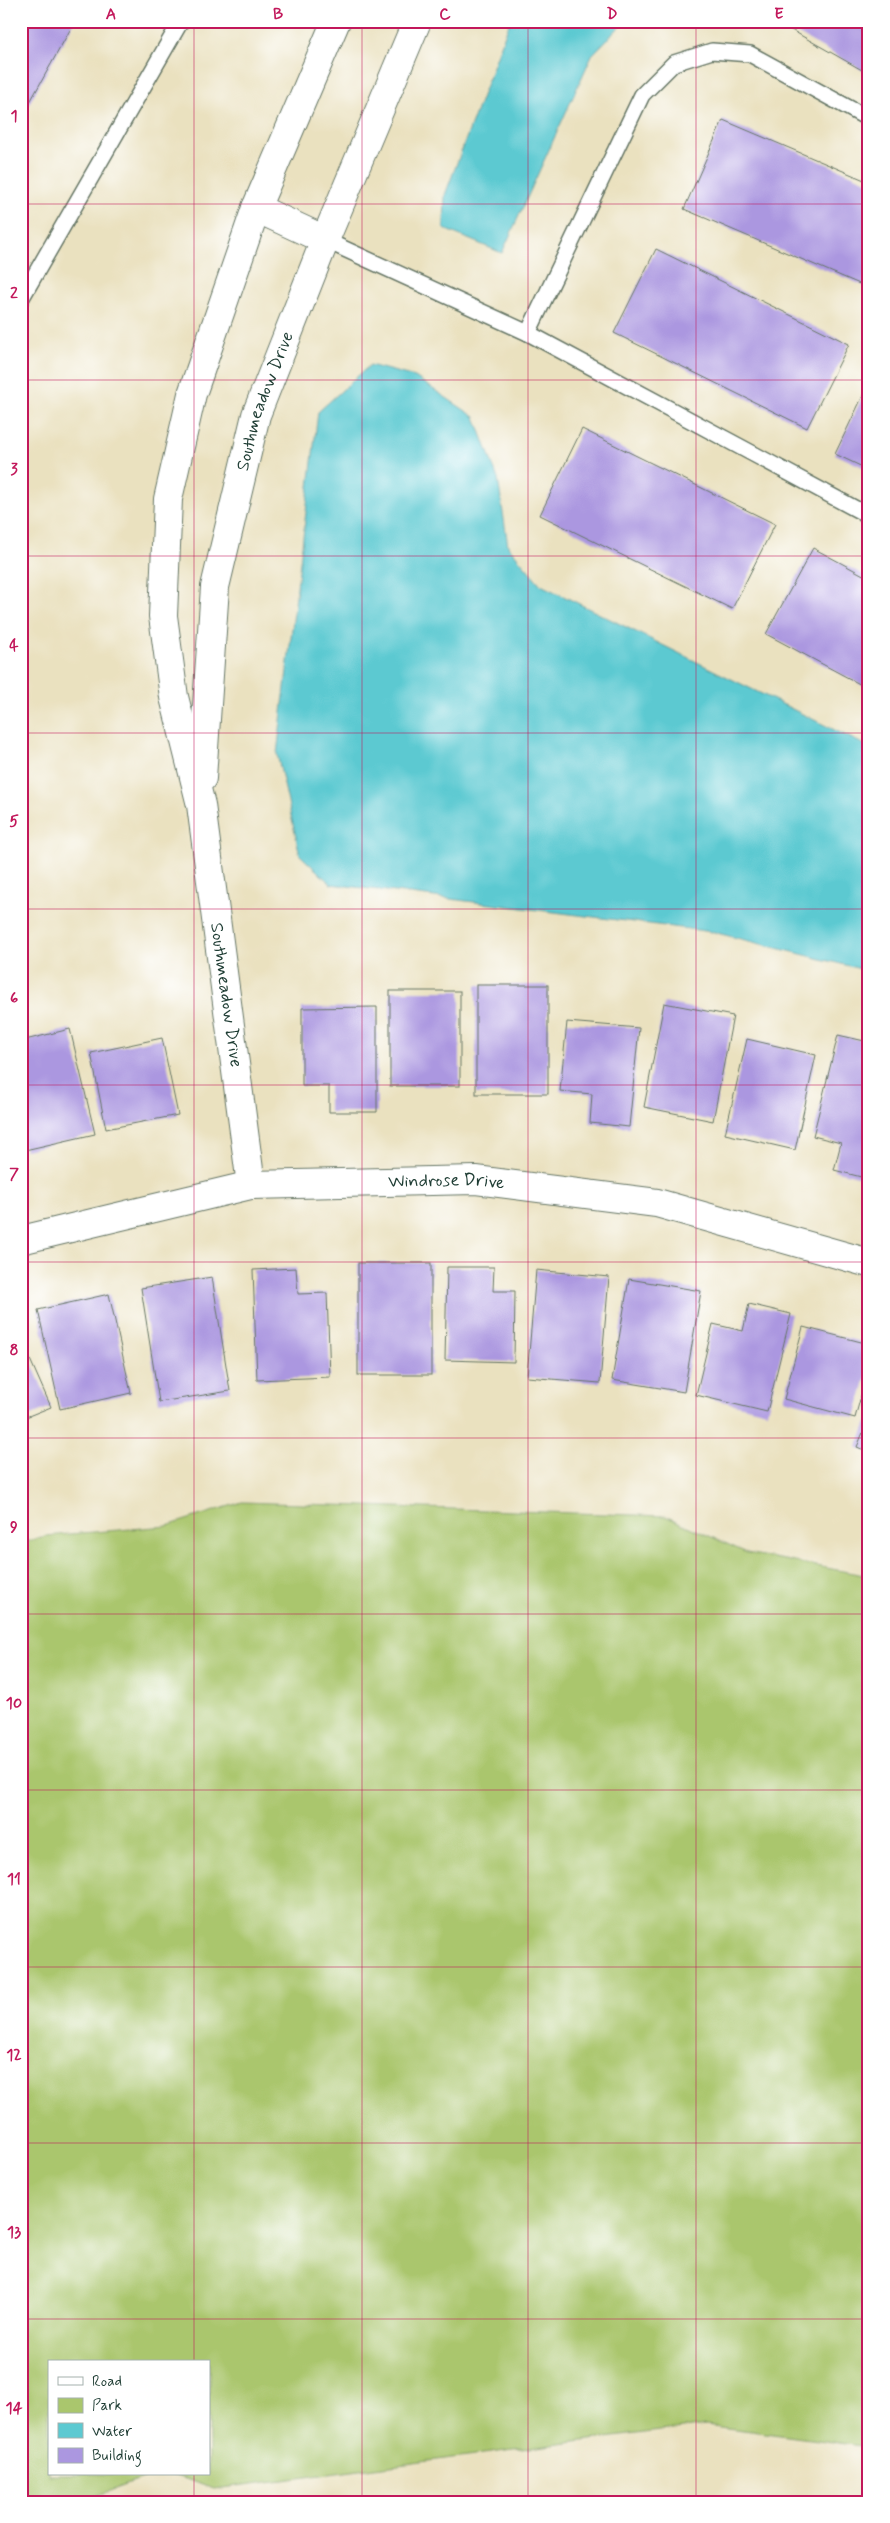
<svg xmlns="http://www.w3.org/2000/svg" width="890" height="2523" font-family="Mynerve,sans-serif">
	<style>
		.green { fill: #aac66d; stroke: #648250 }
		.water { fill: #5cc9d1; stroke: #3e8382 }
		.building { fill: #ab97e0 }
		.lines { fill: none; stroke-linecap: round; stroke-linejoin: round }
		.service-casing { stroke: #667665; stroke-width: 18 }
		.minor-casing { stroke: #667665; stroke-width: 30 }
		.service { stroke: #fff; stroke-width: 15 }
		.minor { stroke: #fff; stroke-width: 28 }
		.grid { fill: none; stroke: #c2185b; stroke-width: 1; stroke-opacity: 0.55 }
		.labels { text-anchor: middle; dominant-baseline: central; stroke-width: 4; stroke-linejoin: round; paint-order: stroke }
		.street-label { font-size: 18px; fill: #1f3d34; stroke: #fff }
		.neatline { fill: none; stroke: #c2185b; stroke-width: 2 }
		.grid-label { font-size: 16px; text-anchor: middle; font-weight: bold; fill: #c2185b }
	</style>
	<rect width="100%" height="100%" fill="#fff"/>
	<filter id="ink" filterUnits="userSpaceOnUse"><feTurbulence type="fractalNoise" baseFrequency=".02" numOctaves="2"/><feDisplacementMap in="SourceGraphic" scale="10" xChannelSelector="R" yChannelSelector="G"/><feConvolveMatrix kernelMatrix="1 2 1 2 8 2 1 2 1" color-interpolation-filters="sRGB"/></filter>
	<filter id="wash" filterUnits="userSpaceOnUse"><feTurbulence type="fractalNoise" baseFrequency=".0096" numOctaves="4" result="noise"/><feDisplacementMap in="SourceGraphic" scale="20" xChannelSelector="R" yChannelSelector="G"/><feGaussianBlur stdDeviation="1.12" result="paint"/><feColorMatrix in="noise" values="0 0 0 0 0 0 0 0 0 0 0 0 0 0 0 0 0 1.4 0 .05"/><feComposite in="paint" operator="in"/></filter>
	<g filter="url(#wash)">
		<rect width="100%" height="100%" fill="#eae1bf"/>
		<path class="green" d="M242,1502L665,1516L747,1553L869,1576V2447L706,2425L214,2489L170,2474H209V2362H49V2474H157L79,2502H21V1543L45,1536L167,1526Z"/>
		<g class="water">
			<path d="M510,21H625L592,55L502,253L444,229L445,195Z"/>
			<path d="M370,365L415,377L475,417L498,479L508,546L541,585L869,747V971L713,932L331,884L300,855L277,754L318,412Z"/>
		</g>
		<g id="blocks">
			<g class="building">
				<path d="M21,21H75L21,118Z"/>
				<path d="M790,21H869V74L786,27Z"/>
				<path d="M723,120L869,182V288L684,209Z"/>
				<path d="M656,249L849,344L807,428L614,333Z"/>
				<path d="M869,383V470L835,454Z"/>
				<path d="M582,429L775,524L732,609L540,515Z"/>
				<path d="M813,548L869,578V689L766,634Z"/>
				<rect x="476" y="985" width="72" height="109"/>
				<rect x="390" y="991" width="70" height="95"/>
				<path d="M664,1003L733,1016L713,1121L644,1107Z"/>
				<path d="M377,1007V1112H329V1086H302V1008Z"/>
				<path d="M567,1022L639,1028L629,1127L590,1123L592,1094L560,1091Z"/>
				<path d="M70,1029L95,1134L25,1150L21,1134V1041Z"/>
				<path d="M838,1035L869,1042V1179L834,1170L841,1143L813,1136Z"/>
				<path d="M162,1038L178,1115L106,1129L91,1053Z"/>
				<path d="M747,1039L816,1055L795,1150L725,1134Z"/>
				<rect x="358" y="1263" width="73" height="112"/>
				<path d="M447,1267H494L493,1291H515L514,1362L445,1360Z"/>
				<path d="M296,1268L298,1294L327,1293L330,1377L257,1380L253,1270Z"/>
				<path d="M536,1270L609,1277L600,1383L527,1377Z"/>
				<path d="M212,1277L230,1391L159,1402L141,1288Z"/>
				<path d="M629,1279L701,1291L684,1392L612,1380Z"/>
				<path d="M109,1294L131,1393L60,1409L38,1310Z"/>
				<path d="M749,1304L791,1314L767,1412L696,1395L713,1324L743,1331Z"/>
				<path d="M803,1327L869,1344V1366L855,1418L784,1399Z"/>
				<path d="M21,1339L51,1407L21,1419Z"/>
				<path d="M869,1418V1452L857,1447Z"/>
			</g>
		</g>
	</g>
	<g filter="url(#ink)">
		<use href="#blocks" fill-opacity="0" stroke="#667665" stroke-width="1"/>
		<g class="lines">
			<g class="service-casing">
				<g id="service">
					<path d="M325,240L528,333L869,516"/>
					<path d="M21,299L181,21"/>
					<path d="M528,333L642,95L674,63L712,51L750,54L869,119"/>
				</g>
			</g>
			<g class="minor-casing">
				<g id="minor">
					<path d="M256,208L325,240"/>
					<path id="s1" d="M202,778L215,587L256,415L325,240L417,21"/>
					<path d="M251,1185L201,805L174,697L163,616L168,499L192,394L256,208L336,21"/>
					<path id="s2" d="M21,1240L251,1185L476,1180L657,1203L869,1263"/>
				</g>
			</g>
			<use href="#service" class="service"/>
			<use href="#minor" class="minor"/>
		</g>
	</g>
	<path class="grid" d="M194,21V2362M362,21V2502M528,21V2502M696,21V2502M21,204H869M21,380H869M21,556H869M21,733H869M21,909H869M21,1085H869M21,1262H869M21,1438H869M21,1614H869M21,1790H869M21,1967H869M21,2143H869M21,2319H869M194,2474V2502"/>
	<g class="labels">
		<g class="street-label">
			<text stroke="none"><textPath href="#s1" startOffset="384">Southmeadow Drive</textPath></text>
			<text transform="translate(226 995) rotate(82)">Southmeadow Drive</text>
			<text stroke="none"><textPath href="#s2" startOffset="432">Windrose Drive</textPath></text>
		</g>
	</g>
	<rect width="890" height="2523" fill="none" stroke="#fff" stroke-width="55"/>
	<rect x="48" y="2360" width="162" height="115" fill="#ffffff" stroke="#a5b1ae"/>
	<rect x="58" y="2377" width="25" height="8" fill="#ffffff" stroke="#a5b1ae"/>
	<text x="92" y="2386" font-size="15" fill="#1f3d34">Road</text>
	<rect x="58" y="2398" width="25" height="15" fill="#aac66d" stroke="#a5b1ae"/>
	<text x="92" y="2410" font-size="15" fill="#1f3d34">Park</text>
	<rect x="58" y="2423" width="25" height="15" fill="#5cc9d1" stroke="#a5b1ae"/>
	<text x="92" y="2436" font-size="15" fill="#1f3d34">Water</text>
	<rect x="58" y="2448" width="25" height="15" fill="#ab97e0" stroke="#a5b1ae"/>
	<text x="92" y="2460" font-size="15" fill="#1f3d34">Building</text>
	<rect x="28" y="28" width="834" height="2468" class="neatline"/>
	<g class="grid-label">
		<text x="111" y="19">A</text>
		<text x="278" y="19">B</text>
		<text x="445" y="19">C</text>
		<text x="612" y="19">D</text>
		<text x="779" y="19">E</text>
		<text x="14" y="121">1</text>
		<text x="14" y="298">2</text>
		<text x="14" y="474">3</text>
		<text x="14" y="650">4</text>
		<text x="14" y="826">5</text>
		<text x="14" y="1003">6</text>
		<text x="14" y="1179">7</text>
		<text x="14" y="1355">8</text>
		<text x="14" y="1532">9</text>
		<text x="14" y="1708">10</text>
		<text x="14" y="1884">11</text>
		<text x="14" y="2060">12</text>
		<text x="14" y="2237">13</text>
		<text x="14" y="2413">14</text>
	</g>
</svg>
